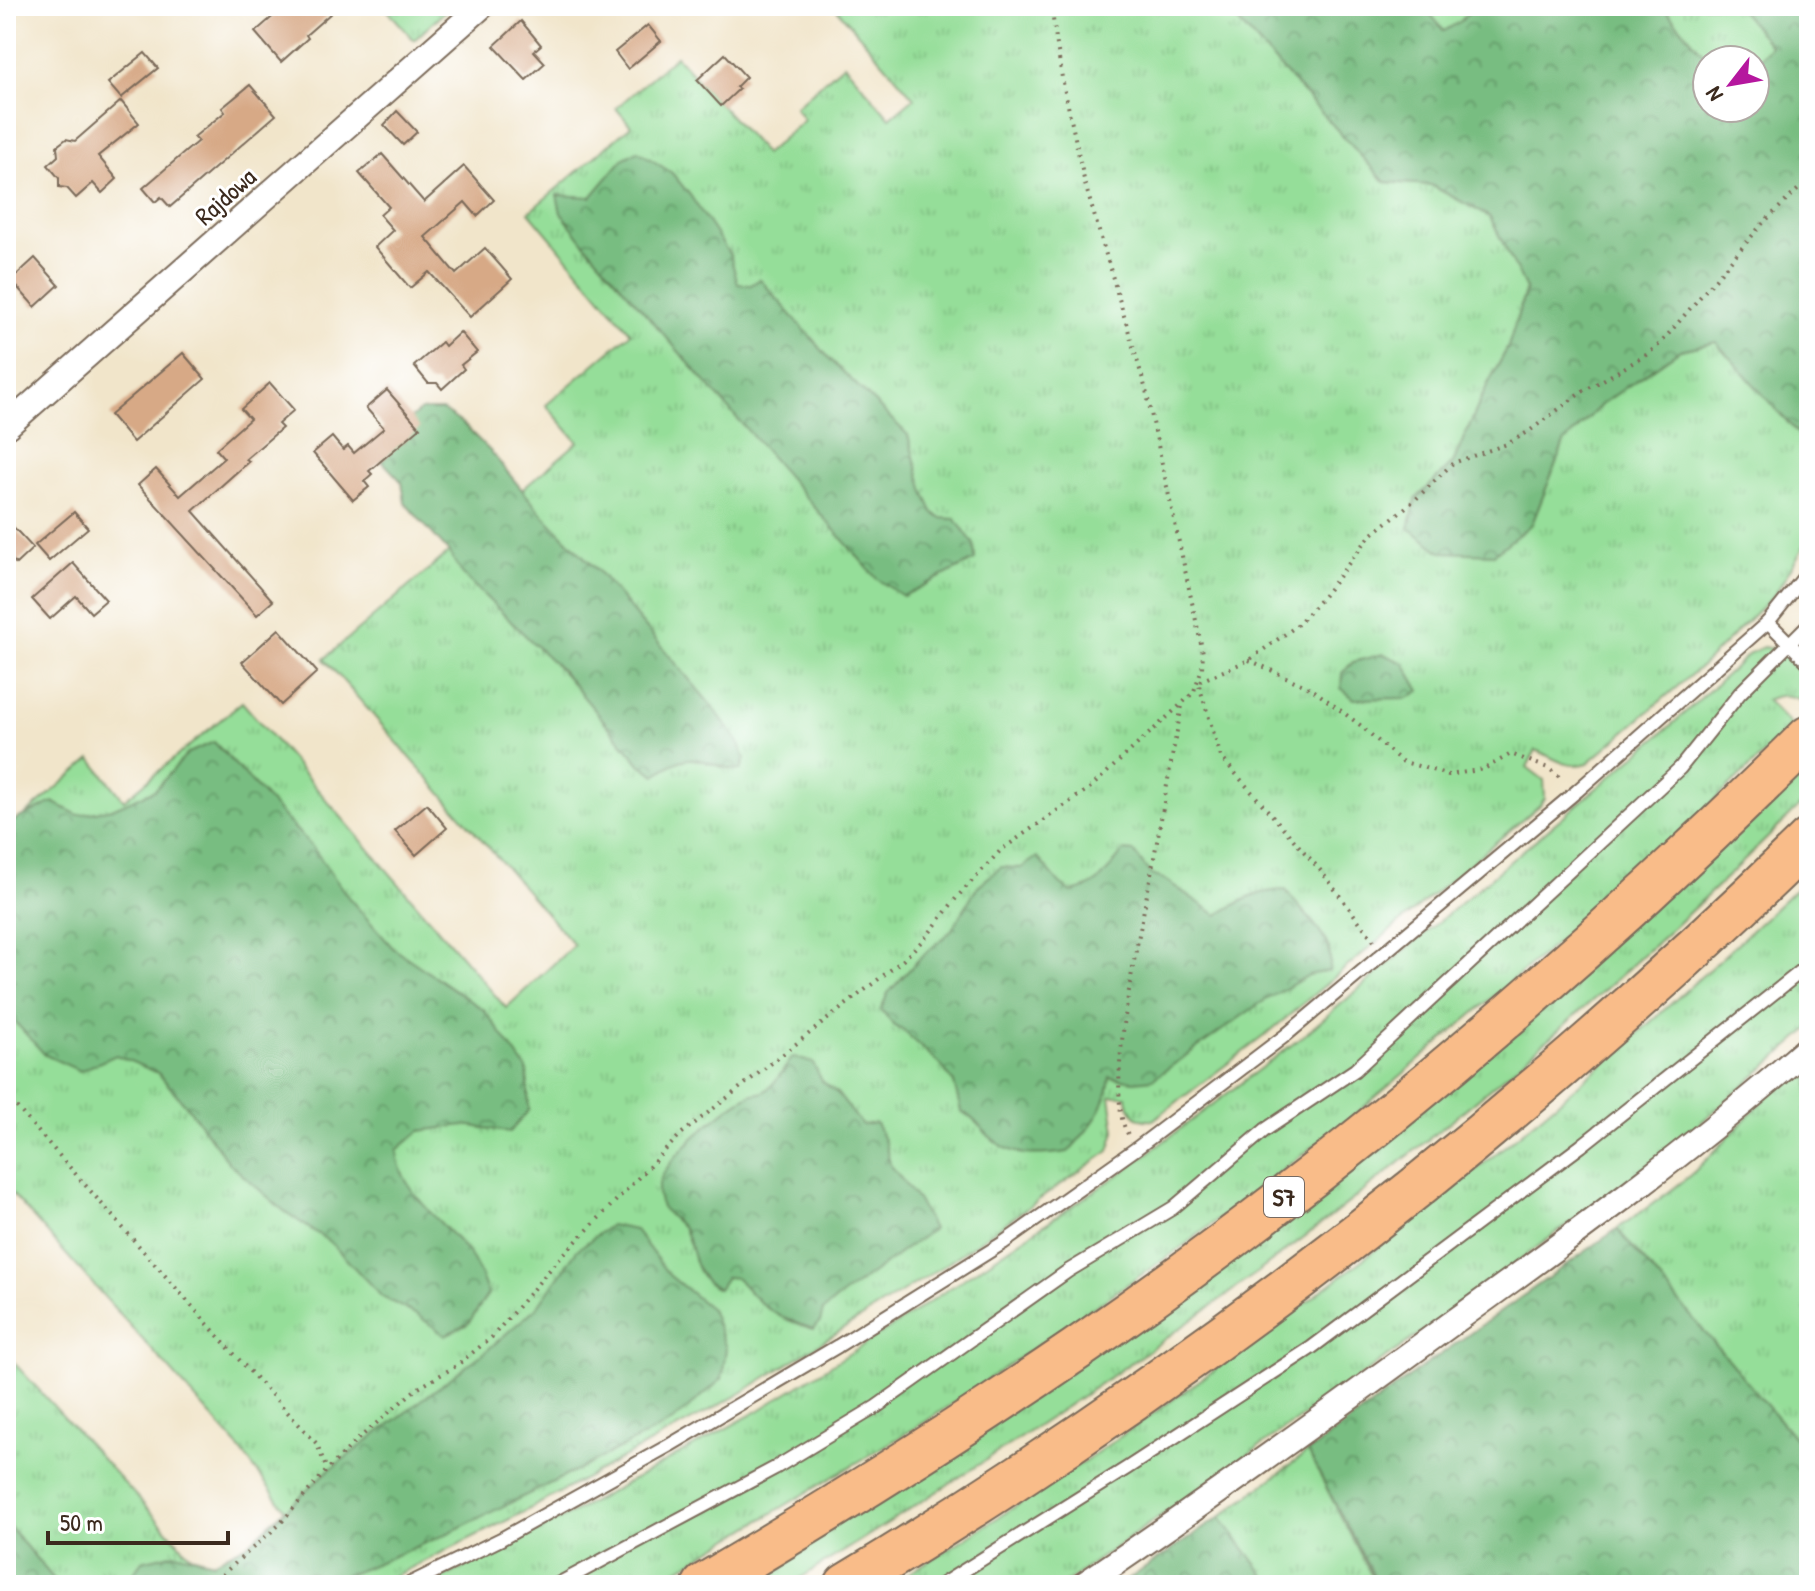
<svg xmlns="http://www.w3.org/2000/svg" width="1815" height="1591" font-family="'Patrick Hand',sans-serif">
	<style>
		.grass { fill: url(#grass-tufts); stroke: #68845c; stroke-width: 2 }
		.forest { fill: url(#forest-crowns); stroke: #5a7450; stroke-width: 2 }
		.building { fill: #d7a986 }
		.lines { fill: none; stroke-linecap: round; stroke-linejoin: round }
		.service-casing { stroke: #7b6b5a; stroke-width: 16 }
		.minor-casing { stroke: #7b6b5a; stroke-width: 28 }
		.motorway-casing { stroke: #7b6b5a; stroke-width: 46 }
		.path { stroke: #7b6b5a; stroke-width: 4; stroke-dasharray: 2 6; stroke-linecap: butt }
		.service { stroke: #fff; stroke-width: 12 }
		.minor { stroke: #fff; stroke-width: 24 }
		.motorway { stroke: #f9bc89; stroke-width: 42 }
		.labels { text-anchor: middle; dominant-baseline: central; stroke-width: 6; stroke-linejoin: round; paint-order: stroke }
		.shield { fill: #fff; stroke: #766a62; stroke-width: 2 }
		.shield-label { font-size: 24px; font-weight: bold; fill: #3b2a1e }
		.street-label { font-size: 26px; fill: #3b2a1e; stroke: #fff }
	</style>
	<defs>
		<pattern id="grass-tufts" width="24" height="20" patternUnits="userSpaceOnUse" patternTransform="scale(2)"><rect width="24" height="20" fill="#95de99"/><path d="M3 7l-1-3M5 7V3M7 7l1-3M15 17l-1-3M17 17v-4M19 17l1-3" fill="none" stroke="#81bf83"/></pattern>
		<pattern id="forest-crowns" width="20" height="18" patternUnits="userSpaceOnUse" patternTransform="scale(2)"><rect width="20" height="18" fill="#78bd81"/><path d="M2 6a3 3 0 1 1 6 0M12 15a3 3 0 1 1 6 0" fill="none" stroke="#649a69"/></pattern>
	</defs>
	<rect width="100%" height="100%" fill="#fff"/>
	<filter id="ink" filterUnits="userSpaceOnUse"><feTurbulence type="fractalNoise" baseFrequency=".0125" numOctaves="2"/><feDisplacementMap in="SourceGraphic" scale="16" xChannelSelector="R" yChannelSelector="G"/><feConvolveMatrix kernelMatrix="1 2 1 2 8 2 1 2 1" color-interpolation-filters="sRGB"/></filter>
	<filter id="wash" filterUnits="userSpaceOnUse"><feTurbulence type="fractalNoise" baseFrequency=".006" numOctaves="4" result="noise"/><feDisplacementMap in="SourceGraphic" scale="32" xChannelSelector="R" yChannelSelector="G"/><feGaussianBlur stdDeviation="1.8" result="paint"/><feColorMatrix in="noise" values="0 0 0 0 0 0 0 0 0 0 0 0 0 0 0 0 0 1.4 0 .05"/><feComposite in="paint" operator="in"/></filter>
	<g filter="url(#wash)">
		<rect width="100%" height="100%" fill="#f1e5ca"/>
		<g class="grass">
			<path d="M384,6H451L414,40Z"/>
			<path d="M837,6H1224L1385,182L1431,185L1490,217L1526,289L1508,347L1487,386L1453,463L1416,499L1532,524L1564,443L1602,404L1680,350L1716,342L1809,446V538L1775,594L1706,662L1588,763C1568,770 1554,758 1536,750L1527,767L1544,780L1545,798L1540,805L1268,1033L1153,1120C1135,1122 1131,1112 1126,1096H1110L1115,1131L1109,1151L945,1265L738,1395L524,1512L376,1585H6V1354L191,1556L213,1562L250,1543L285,1509L236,1444L6,1187V831L91,759L124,800L242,702L506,1008L574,945L324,659L578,442L546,405L631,333L529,212L631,126L616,108L676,56L765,154L804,120L795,107L844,64L890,118L914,98L835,7Z"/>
			<path d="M1424,6H1474L1461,21L1444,31Z"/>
			<path d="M1662,6H1737L1772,46L1755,63V60H1709Z"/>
			<path d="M1763,647L1776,649L1809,679L1807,704C1794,694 1781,693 1766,700L1793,727L1615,893L1357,1113L1182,1247L925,1422L652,1585H429L576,1511L758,1411L898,1323L1127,1169L1302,1037L1668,728L1750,653Z"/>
			<path d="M1809,768V797C1637,969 1450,1129 1255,1274C1109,1382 956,1481 802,1577L789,1585H736L940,1458L1790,778Z"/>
			<path d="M1809,876V1029L1668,1151L1393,1353L1062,1585H890C969,1536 1048,1487 1124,1434C1366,1266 1597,1080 1809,876Z"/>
			<path d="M1809,1066V1455L1617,1229C1643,1210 1672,1192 1696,1170C1733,1135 1764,1091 1809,1066Z"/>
			<path d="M1308,1452L1374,1581L1378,1585H1272L1220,1517Z"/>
		</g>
		<g class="forest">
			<path d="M1224,6H1424L1444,31L1461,21L1474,6H1662L1709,60H1707V108H1755V63L1771,46L1737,6H1809V446L1716,342L1680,350L1602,404L1564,443L1532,524L1494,554L1441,552L1409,528L1416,499L1453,463L1487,386L1508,347L1526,289L1490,217L1431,185L1385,182Z"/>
			<path d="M638,151L672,173L690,195L730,255L738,284L751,285L760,279L830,359L908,435L924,492L933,512L940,518L955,519L974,544L975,560L903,596L877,579L585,244L561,213L557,195L591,197L624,158Z"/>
			<path d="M421,410H442L463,424L491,452L542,514L599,572L716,711L738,742L745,758L741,770C700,767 696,744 656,775L641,765L561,670L464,576L448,551L405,503L402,482L380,459L409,420Z"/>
			<path d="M1383,654L1404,663L1420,691L1408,698L1354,699L1341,688L1342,673L1353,662Z"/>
			<path d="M214,742L313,848L348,897L393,948L484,1010L527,1069L529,1110L510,1132L464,1125L420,1131L397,1150C398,1192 446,1223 470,1255C478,1266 483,1281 488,1294L468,1324L445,1335L417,1315L382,1297L331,1243L284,1211L230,1164L190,1110L158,1073L116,1055L80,1071L45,1055L6,1012V824L53,802L78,815L112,809L155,790L188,753Z"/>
			<path d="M1123,851L1134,852L1151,875L1164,879L1217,915C1243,900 1255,891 1286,890C1303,917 1337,935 1329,971L1309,975L1259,1004L1153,1079L1134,1081L1110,1077C1107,1109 1089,1129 1068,1152C1037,1156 1013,1159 989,1136C979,1126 974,1118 961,1111L954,1083L940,1064L904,1031L894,1026L881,1009L888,993L918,960L951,931L978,886L1001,867L1021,868L1037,857L1060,884L1071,892C1100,887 1106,873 1123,851Z"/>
			<path d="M793,1057L813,1063L822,1081L837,1093L862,1125L876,1123L885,1142L890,1164L918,1201L933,1229L837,1299L823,1311L820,1322L814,1329C775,1318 763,1308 737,1278L726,1277L718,1289C692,1277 696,1255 685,1232C678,1218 660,1216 658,1193C655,1165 724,1108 748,1096C753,1093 761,1094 765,1091C776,1084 785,1067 793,1057Z"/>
			<path d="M610,1225L635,1230L669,1275L711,1309L726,1348L722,1379L673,1421L586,1466L442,1536L324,1585H127L128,1580L142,1561L175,1553L213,1562L250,1543L328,1471L485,1352L537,1307L577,1250Z"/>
			<path d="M1617,1229L1809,1455V1585H1378L1308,1452L1420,1369Z"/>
			<path d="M1220,1517L1272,1585H1120Z"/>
			<path d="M6,1523L59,1585H6Z"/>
		</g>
		<g id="blocks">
			<g class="building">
				<path d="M285,6H339L306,35L308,38L281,62L255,32Z"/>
				<path d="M521,21L541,45L534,51L545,63L526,80L494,46Z"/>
				<path d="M648,25L661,41L628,69L615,52Z"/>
				<path d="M145,53L158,68L121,98L108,83Z"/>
				<path d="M725,54L746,77L736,87L739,89L721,106L697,80Z"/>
				<path d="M250,85L276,115L170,207L161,197L155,202L143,188L198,141L194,137L225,112L222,108Z"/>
				<path d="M121,101L139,123L98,156L117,179L102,193L93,183L76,198L67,188L59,187V178L48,165L58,156L57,146L66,139L75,141Z"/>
				<path d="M397,111L417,132L403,145L384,125Z"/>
				<path d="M382,154L424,202L464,166L494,200L477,216L465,202L425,237L456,274L485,248L512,279L470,317L429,272L410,288L375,247L393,230L380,215L389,207L359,173Z"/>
				<path d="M35,258L59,285L35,307L11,280Z"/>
				<path d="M460,332L477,352L461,365L464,369L442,389L437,383H428L414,366L442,342L445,346Z"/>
				<path d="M183,353L205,379L133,442L110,415Z"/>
				<path d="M270,383L294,410L278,424L282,428L246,459L249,461L193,511L273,601L257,615L138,485L156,469L180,496L224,458L216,449L250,419L241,409Z"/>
				<path d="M387,390L420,428L369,471L372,474L364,481L369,487L353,500L313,453L332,437L343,450L348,446L354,453L384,428L366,408Z"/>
				<path d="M74,512L88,528L49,561L35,545Z"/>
				<path d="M6,519L33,548L16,564L6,553Z"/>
				<path d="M73,563L106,600L91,613L76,596L50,619L32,599Z"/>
				<path d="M279,629L317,672L281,705L242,662Z"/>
				<path d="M427,804L447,828L416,855L395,831Z"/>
			</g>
		</g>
	</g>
	<g filter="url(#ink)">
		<use href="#blocks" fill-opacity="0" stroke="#7b6b5a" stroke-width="2"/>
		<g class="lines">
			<g class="service-casing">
				<g id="service">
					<path d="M1768,622L1809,663"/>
					<path d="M407,1585L501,1539L670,1445L838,1346L1003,1243L1137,1148L1286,1035L1577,791L1768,622L1809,571"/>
					<path d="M556,1585L775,1468L876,1407L1068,1271L1173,1208L1265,1130L1355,1070L1680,768L1740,693L1809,624"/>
					<path d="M941,1585L1127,1468L1311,1348L1581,1146L1809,965"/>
				</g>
			</g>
			<g class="minor-casing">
				<g id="minor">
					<path d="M6,427L482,6"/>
					<path d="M1083,1585C1205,1503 1325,1416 1444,1329C1569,1239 1693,1149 1809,1047"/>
				</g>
			</g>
			<g class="motorway-casing">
				<g id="motorway">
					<path d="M704,1585C831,1510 956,1432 1077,1349C1339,1168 1583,961 1809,737"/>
					<path d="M846,1585C1194,1376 1518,1123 1809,840"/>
				</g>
			</g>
			<g class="path">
				<path d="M1249,660L1312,689L1360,725L1401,761L1449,775L1484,769L1511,754L1548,768L1562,779"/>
				<path d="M1374,941L1321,871L1221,757L1198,682L1249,660L1295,627L1321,599L1370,536L1416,499L1453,463L1507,444L1528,432L1582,392L1646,355L1660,344L1763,223L1809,179"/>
				<path d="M6,1095L242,1363L317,1444L327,1470"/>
				<path d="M1128,1134C1101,1093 1144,916 1153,863C1163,811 1171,758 1182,706"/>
				<path d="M210,1585L279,1525L327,1470L357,1440L415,1390L456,1366L492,1337L558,1260L681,1134L903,960L927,936L957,897L1001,850L1091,787L1189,697L1194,691L1202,668L1203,653L1146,390L1085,184L1062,78L1051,6"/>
			</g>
			<use href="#service" class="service"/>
			<use href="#minor" class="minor"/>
			<use href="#motorway" class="motorway"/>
		</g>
	</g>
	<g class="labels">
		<rect class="shield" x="1264" y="1177" width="40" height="40" rx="6"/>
		<g class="shield-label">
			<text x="1284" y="1197">S7</text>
		</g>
		<g class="street-label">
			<text transform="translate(225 196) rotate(-42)">Rajdowa</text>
		</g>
	</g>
	<rect width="1815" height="1591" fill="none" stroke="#fff" stroke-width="32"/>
	<g transform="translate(1731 84) rotate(239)"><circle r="38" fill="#ffffff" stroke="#b1aaa5" stroke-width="2"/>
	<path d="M0-6L14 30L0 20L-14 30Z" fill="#b5179e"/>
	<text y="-12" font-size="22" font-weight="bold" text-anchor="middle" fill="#3b2a1e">N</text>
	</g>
	<path d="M48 1531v12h180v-12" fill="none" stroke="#3b2a1e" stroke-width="4"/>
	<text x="60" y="1531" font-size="24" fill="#3b2a1e" stroke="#ffffff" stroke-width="6" paint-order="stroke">50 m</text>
</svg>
